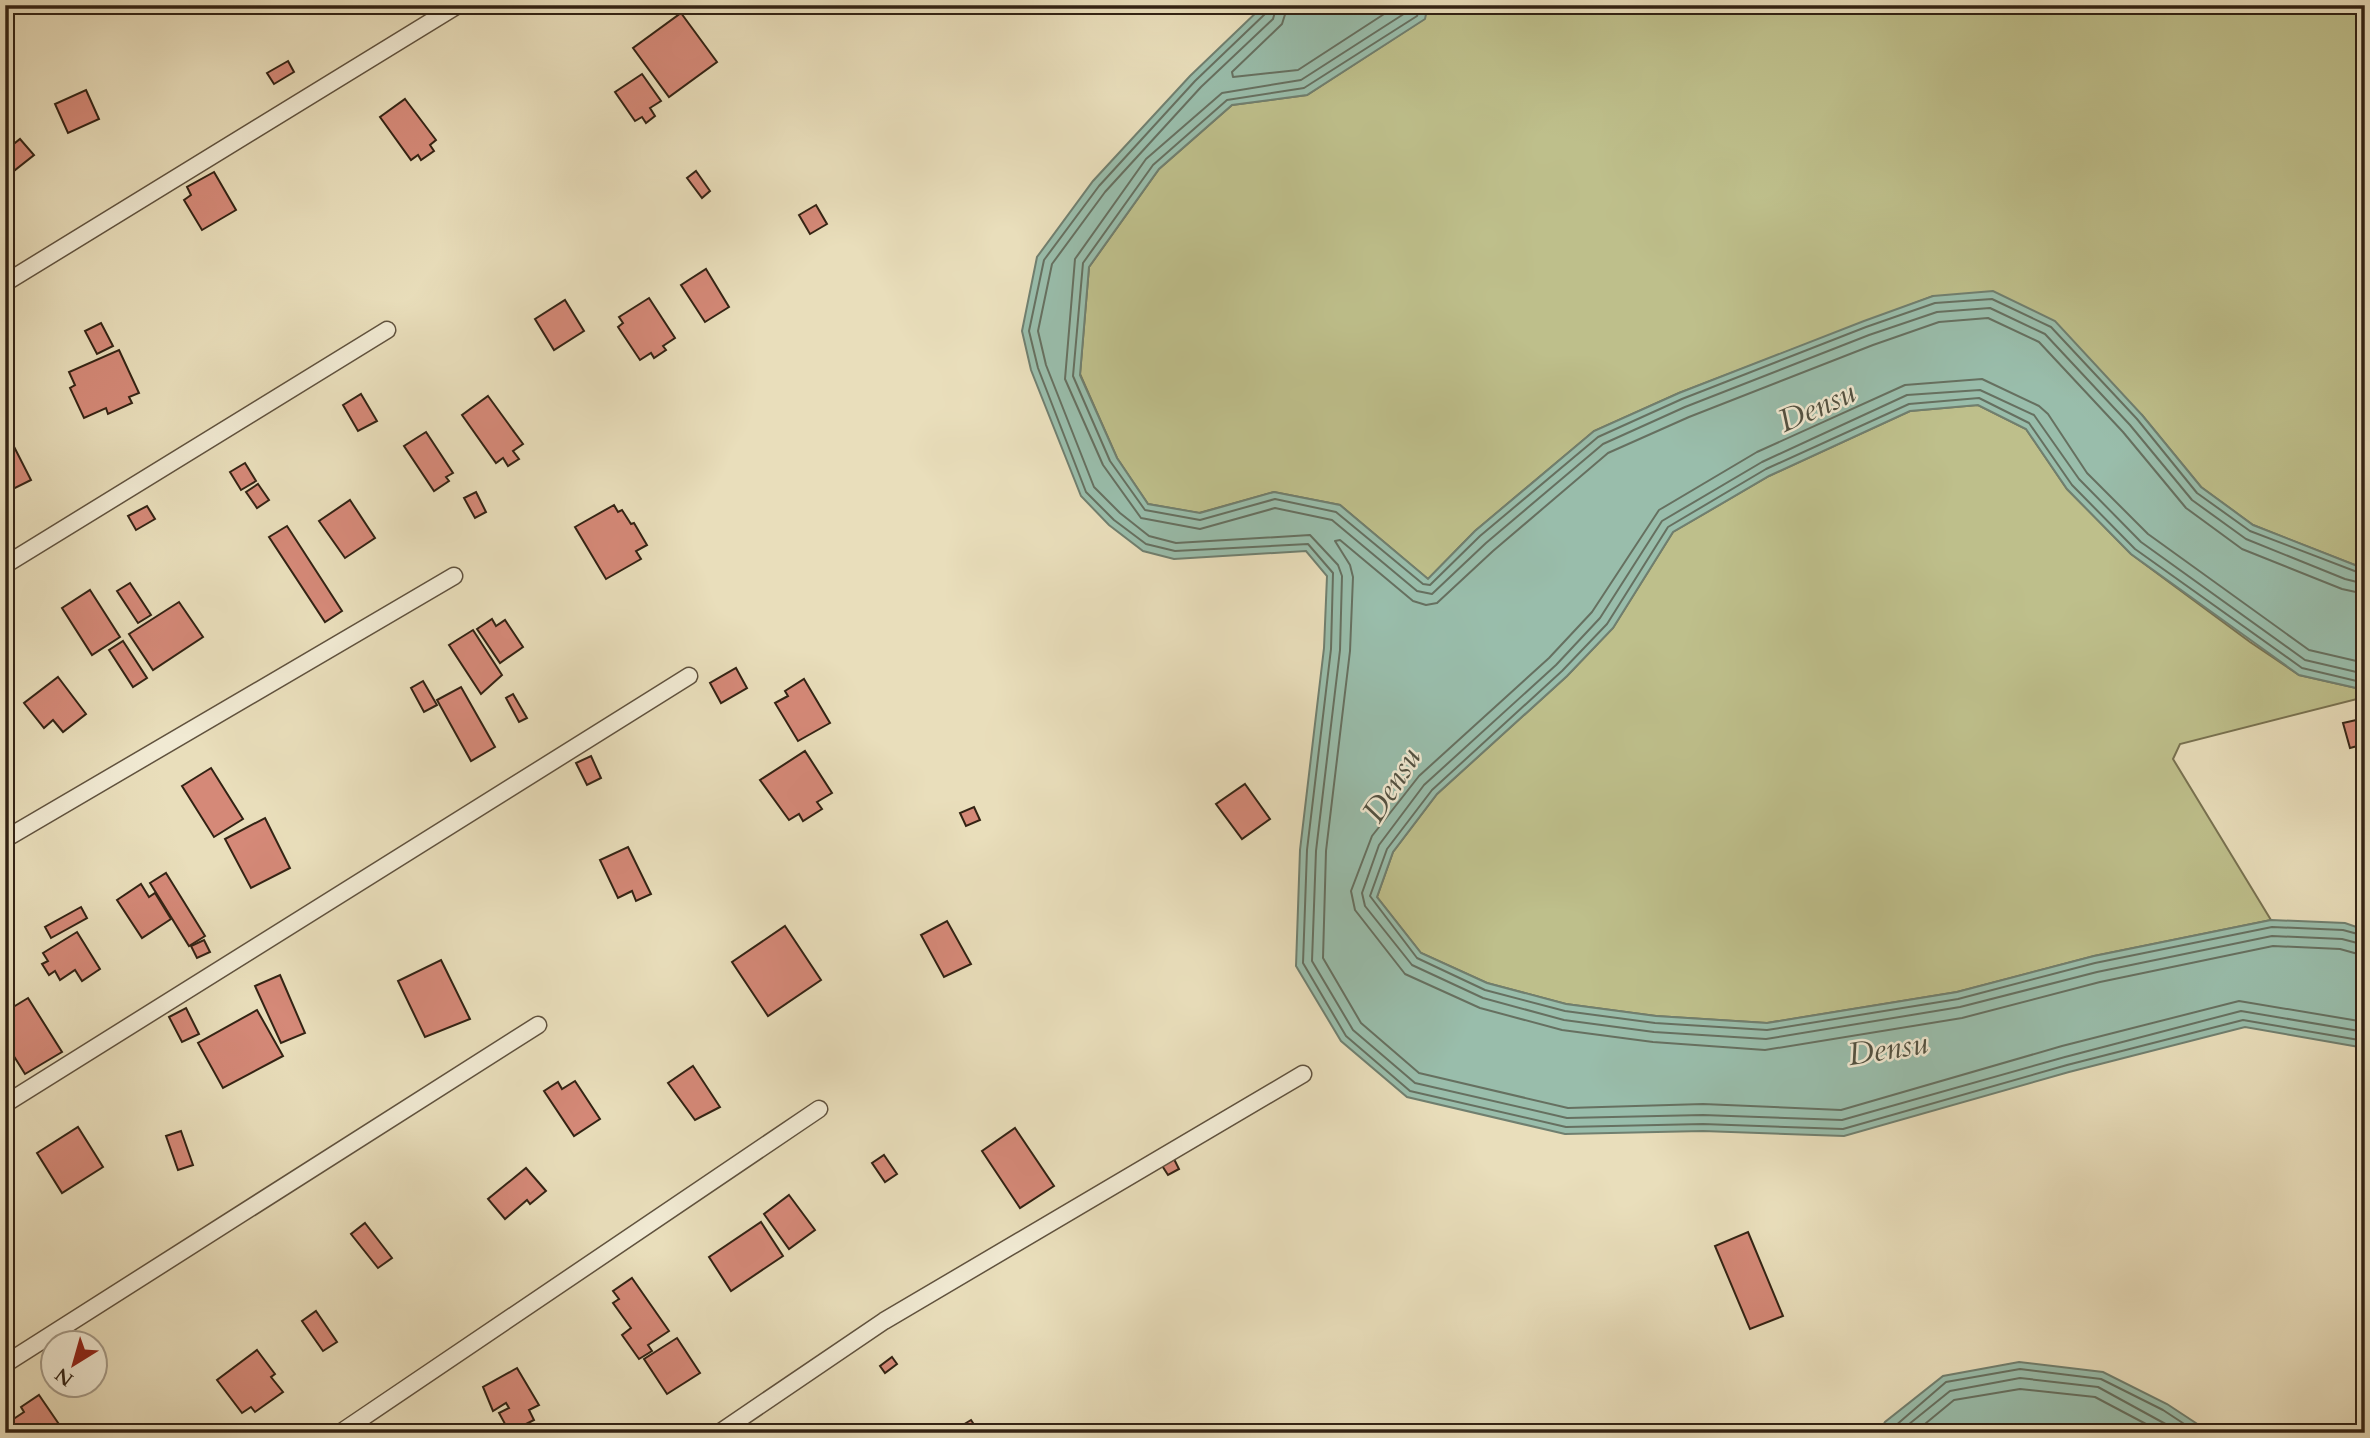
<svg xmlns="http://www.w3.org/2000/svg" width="2370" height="1438" font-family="Cardo,serif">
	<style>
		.green { fill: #bebf8b; stroke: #787150; stroke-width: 2 }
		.water { fill: #99bdab; stroke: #707f6f; stroke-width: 2 }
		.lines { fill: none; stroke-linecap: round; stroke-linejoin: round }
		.shore { stroke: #667060; stroke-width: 2 }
		.building { fill: #d58978; stroke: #332314; stroke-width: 2 }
		.minor-casing { stroke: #60523e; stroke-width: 19 }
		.minor { stroke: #f1ead3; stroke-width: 16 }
		.labels { text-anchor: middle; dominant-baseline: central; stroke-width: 5; stroke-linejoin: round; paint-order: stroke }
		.water-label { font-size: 32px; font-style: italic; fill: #525141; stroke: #f1ead3 }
	</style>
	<rect width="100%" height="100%" fill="#e9debb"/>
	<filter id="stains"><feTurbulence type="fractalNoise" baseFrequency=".00286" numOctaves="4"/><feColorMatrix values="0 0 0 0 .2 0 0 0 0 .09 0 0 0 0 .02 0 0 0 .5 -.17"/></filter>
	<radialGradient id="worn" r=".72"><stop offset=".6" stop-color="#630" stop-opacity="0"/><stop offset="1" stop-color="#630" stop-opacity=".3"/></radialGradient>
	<g class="green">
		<path d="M1428,5H2365V569L2253,525L2201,487L2142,415L1933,296L1679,393L1594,431L1475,531L1428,579L1340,505L1274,492L1199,513L1148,504L1117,458L1080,374L1089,267L1159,169L1232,105L1307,95L1424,19Z"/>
		<path d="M1978,405L2026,429L2067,489L2131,554L2250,642L2299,675L2365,690V697L2180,744L2173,759L2271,920L2094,956L1957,992L1767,1023L1656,1016L1566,1004L1487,983L1421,953L1377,897L1393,852L1437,794L1567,676L1613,628L1673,532L1769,476L1910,411Z"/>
	</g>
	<g class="water">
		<path d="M1264,5H1428L1425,19L1307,95L1232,105L1159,169L1089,267L1080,375L1117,458L1148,504L1200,513L1274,492L1340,505L1428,579L1475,531L1594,431L1679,393L1864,321L1933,296L1993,291L2055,321L2142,415L2201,487L2253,525L2365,569V690L2299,675L2131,554L2067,489L2026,429L1978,405L1910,411L1769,476L1673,532L1613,628L1567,676L1437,794L1393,852L1377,897L1421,953L1487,983L1566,1004L1656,1016L1767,1023L1957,992L2094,956L2271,920L2345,923L2365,930V1048L2245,1027L2069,1072L1844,1136L1703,1131L1565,1134L1407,1097L1341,1041L1296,966L1300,850L1324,648L1327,576L1306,551L1174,559L1143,551L1109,525L1081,496L1031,370L1022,331L1037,257L1093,181L1190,76Z"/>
		<path d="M2019,1362L2103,1372L2167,1404L2211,1433H1879L1885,1422L1943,1376Z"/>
	</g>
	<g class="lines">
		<g class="shore">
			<path d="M1269,5L1266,13L1195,81L1099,186L1044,260L1029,331L1038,368L1086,492L1114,520L1146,544L1175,551L1308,544L1333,573L1331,649L1307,850L1303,963L1346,1036L1410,1091L1566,1127L1703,1124L1843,1129L2067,1065L2243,1020L2365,1041"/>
			<path d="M1277,5L1273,19L1201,87L1105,192L1052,264L1038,331L1046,365L1094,487L1120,513L1149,536L1176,543L1310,535L1338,565L1342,576L1340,650L1316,851L1312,961L1353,1030L1415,1083L1567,1118L1703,1115L1842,1120L2065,1057L2241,1011L2365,1032"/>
			<path d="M1288,5L1282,24L1232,72L1233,77L1298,70L1398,5"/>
			<path d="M1412,5L1410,10L1301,80L1222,93L1146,159L1075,259L1065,379L1103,465L1141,518L1200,529L1275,508L1332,520L1417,591L1432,594L1486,543L1603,444L1685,407L1869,335L1937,312L1990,308L2045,334L2130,425L2192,500L2246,539L2345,579L2365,584"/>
			<path d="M1421,5L1417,16L1304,88L1227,100L1153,165L1083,263L1073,376L1110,461L1145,510L1200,520L1275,499L1336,512L1423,584L1430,585L1480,536L1598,437L1682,399L1866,327L1935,303L1992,299L2051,327L2137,419L2197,493L2250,531L2365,575"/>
			<path d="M2365,594L2342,589L2242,549L2186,508L2123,432L2039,342L1988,318L1939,322L1873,345L1689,417L1608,453L1493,551L1437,603L1426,605L1413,601L1340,540L1335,541L1350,565L1353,577L1350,651L1326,851L1323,958L1361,1023L1419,1073L1568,1108L1703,1104L1841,1110L2062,1046L2239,1001L2365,1022"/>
			<path d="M2365,663L2309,650L2148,534L2087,473L2048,414L2039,406L1982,379L1905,385L1757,452L1659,510L1592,612L1549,658L1419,776L1372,836L1351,891L1355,910L1405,974L1480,1008L1562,1030L1653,1042L1765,1050L1962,1018L2100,982L2273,946L2340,949L2365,956"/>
			<path d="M2365,674L2305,660L2141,542L2079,479L2034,415L1980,390L1907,395L1762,462L1662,521L1600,618L1556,665L1424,785L1379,845L1362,893L1365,906L1412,965L1483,998L1564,1020L1654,1032L1766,1039L1960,1007L2097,972L2272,936L2342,939L2365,945"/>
			<path d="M2365,683L2302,668L2135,549L2072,485L2029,423L1979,398L1909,404L1766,469L1668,527L1607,624L1562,671L1432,790L1387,849L1370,896L1417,958L1485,990L1565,1011L1655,1023L1767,1030L1958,999L2095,963L2272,927L2343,930L2365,936"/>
			<path d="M1887,1433L1946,1382L2020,1369L2101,1379L2163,1410L2198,1433"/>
			<path d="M1898,1433L1950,1391L2020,1378L2098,1387L2182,1433"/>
			<path d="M1914,1433L1954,1400L2020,1389L2095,1397L2163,1433"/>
		</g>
	</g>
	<g class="building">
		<path d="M681,13L717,62L669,97L633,48Z"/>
		<path d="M288,61L294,72L274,84L267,73Z"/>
		<path d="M642,74L661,101L650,108L655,116L646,123L642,117L635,121L615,92Z"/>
		<path d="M86,90L99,119L68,133L55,104Z"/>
		<path d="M405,99L436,140L430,145L434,151L421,160L418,155L411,160L380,117Z"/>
		<path d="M20,139L34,155L10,174L5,168V151Z"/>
		<path d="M696,171L710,191L702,198L687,178Z"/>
		<path d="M214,172L236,210L202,230L184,200L191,195L187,187Z"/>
		<path d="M816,205L827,224L810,234L799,215Z"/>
		<path d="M706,269L729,307L705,322L681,285Z"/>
		<path d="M649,298L675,338L663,346L666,350L654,358L651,353L640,360L618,327L623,323L619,317Z"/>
		<path d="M565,300L584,331L554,350L535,319Z"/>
		<path d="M101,323L113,346L97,354L85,331Z"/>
		<path d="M119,350L139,393L129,397L132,403L108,414L106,408L84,418L70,388L75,385L69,372Z"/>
		<path d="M361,394L377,421L358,431L343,405Z"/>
		<path d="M488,396L523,444L513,451L519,459L508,466L503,458L496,463L462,415Z"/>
		<path d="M5,429L31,480L5,493Z"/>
		<path d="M426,432L453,473L446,477L449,481L434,491L404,446Z"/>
		<path d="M245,463L256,481L241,490L230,472Z"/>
		<path d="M258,484L269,500L257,508L246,492Z"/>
		<path d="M476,492L486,512L475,518L464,498Z"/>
		<path d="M350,500L375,538L345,558L319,521Z"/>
		<path d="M614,505L618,512L622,510L631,524L634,523L647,545L636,551L641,559L606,579L575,527Z"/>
		<path d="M147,506L155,519L136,530L128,516Z"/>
		<path d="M287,526L342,611L325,622L269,537Z"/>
		<path d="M130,583L151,615L138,623L117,591Z"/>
		<path d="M90,590L120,637L92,655L62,608Z"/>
		<path d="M179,602L203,637L153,670L129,634Z"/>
		<path d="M492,619L496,626L505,620L523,647L500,663L477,629Z"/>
		<path d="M473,630L502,675L481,694L449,645Z"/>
		<path d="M123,641L147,678L133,687L109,650Z"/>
		<path d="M736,668L747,688L721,703L710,683Z"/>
		<path d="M58,677L86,714L63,732L53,720L44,728L24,703Z"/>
		<path d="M804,679L830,723L798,741L775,703L788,696L785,691Z"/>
		<path d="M423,681L437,705L424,712L411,688Z"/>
		<path d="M461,687L495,747L471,761L437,700Z"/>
		<path d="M513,694L527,718L519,722L506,698Z"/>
		<path d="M2365,718V744L2350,748L2343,723Z"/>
		<path d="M805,751L832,793L817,802L822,809L803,821L799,814L789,820L760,780Z"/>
		<path d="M591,756L601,778L587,785L576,763Z"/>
		<path d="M211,768L243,819L214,837L182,786Z"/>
		<path d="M1245,784L1270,819L1242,839L1216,804Z"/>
		<path d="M974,807L980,820L966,826L960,813Z"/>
		<path d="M265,818L290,868L251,888L225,839Z"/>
		<path d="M628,847L651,894L636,901L632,891L618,898L600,860Z"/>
		<path d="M166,873L205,936L189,946L150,883Z"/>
		<path d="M141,884L149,897L155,893L171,919L142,938L117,900Z"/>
		<path d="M81,907L87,918L51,938L45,927Z"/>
		<path d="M947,921L971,964L944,977L921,935Z"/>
		<path d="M785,926L821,980L768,1016L732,962Z"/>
		<path d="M77,932L100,969L82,981L75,970L60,980L55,971L49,975L42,964L48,961L43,953Z"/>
		<path d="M204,940L210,952L197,958L191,946Z"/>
		<path d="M441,960L470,1019L425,1037L398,981Z"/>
		<path d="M280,975L305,1033L281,1043L255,986Z"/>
		<path d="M28,998L62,1052L25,1074L5,1042V1012Z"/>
		<path d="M186,1008L199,1034L182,1042L169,1017Z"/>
		<path d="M257,1010L283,1056L223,1088L198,1043Z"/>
		<path d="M693,1066L720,1107L695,1120L668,1083Z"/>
		<path d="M575,1081L600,1119L574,1136L544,1091L558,1082L562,1089Z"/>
		<path d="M78,1127L103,1167L62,1193L37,1153Z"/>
		<path d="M1015,1128L1054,1186L1020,1208L982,1151Z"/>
		<path d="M181,1131L193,1165L178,1170L166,1136Z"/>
		<path d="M884,1155L897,1174L885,1182L872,1163Z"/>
		<path d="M1173,1157L1179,1169L1168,1175L1161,1164Z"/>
		<path d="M526,1168L546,1191L530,1204L527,1200L505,1219L488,1199Z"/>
		<path d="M789,1195L815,1230L789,1249L764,1214Z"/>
		<path d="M761,1222L783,1256L731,1291L709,1257Z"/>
		<path d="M365,1223L392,1258L378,1268L351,1234Z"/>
		<path d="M1748,1232L1783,1316L1750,1329L1715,1246Z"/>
		<path d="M632,1278L669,1331L648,1345L652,1351L639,1359L622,1335L631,1328L613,1303L619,1299L613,1291Z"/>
		<path d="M316,1311L337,1342L323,1351L302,1321Z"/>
		<path d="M677,1338L700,1373L667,1394L644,1359Z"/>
		<path d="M257,1350L275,1374L271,1377L283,1392L255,1412L251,1407L242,1413L217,1380Z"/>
		<path d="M892,1357L897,1364L885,1373L880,1366Z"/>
		<path d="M517,1368L539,1405L529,1410L534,1420L524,1425L527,1430L510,1433L499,1413L509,1408L506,1403L493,1411L483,1387Z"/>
		<path d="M39,1395L65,1433H20L12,1420L24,1412L21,1407Z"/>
		<path d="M971,1420L979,1432L965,1433L961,1426Z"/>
		<path d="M1221,1427L1224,1433H1211V1432Z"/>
	</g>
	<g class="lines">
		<g class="minor-casing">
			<g id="minor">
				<path d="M5,10L12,5"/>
				<path d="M5,283L458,5"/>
				<path d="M5,565L387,330"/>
				<path d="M5,839L454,576"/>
				<path d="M5,1104L689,676"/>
				<path d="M5,1364L538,1025"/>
				<path d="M340,1433L819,1109"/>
				<path d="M719,1433L884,1321L1303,1074"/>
			</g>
		</g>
		<use href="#minor" class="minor"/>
	</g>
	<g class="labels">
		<g class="water-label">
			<text transform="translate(1817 407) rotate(-24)">Densu</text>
			<text transform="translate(1392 785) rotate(-58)">Densu</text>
			<text transform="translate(1888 1049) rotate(-9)">Densu</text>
		</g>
	</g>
	<rect width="2370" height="1438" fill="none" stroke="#e9debb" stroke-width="28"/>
	<rect x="7" y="7" width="2356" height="1424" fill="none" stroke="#332314" stroke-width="3.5"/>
	<rect x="14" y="14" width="2342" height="1410" fill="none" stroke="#332314" stroke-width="2"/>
	<g transform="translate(74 1364) rotate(217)"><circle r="33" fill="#f1ead3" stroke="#a59a87" stroke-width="2"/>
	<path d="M0-5L12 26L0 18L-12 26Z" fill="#8f2418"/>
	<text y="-10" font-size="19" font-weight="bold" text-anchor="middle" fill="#332314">N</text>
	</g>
	<rect width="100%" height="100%" filter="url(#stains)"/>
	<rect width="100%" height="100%" fill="url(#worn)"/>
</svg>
